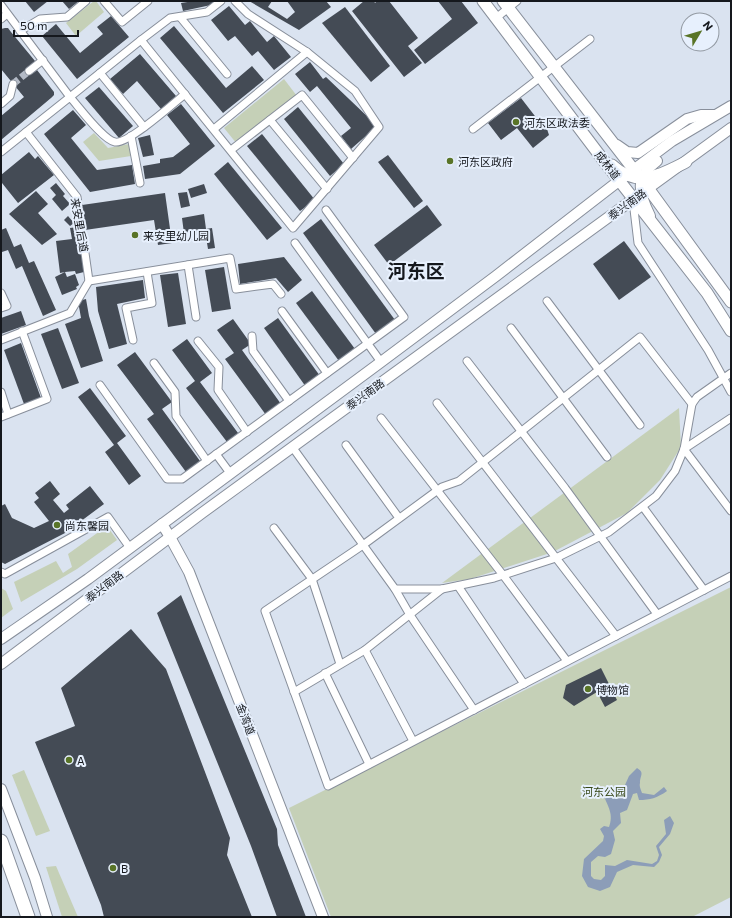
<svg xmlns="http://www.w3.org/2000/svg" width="732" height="918" font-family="Commissioner,'Noto Sans SC',sans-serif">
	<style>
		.green { fill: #c5d0b7 }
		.water { fill: #8c9db8 }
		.building { fill: #444b55 }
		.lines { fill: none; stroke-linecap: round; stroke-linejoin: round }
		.street-tunnel { stroke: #b3bac6; stroke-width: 7; stroke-dasharray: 7 3.5; stroke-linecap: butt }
		.street-casing { stroke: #888f9b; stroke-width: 9 }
		.secondary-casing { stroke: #888f9b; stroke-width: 12 }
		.primary-casing { stroke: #888f9b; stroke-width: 13 }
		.highway-casing { stroke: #888f9b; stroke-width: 15 }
		.street { stroke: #fff; stroke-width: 7 }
		.secondary { stroke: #fff; stroke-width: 10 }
		.primary { stroke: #fff; stroke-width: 11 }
		.highway { stroke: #fff; stroke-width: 13 }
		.poi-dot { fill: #597427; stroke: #e7f0fd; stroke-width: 1.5 }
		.labels { text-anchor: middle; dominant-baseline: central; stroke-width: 4; stroke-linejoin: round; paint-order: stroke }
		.poi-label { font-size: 11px; fill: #15181d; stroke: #e7f0fd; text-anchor: start }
		.street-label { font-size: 11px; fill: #15181d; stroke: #e7f0fd }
		.park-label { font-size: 11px; fill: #364717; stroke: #e7f0fd }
		.town-label { font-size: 19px; font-weight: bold; fill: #15181d; stroke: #e7f0fd }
	</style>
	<rect width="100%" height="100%" fill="#dae3f0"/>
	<g class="green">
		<path d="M94,1H96L104,12L76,36L66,23Z"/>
		<path d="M284,79L297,96L237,144L224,128Z"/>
		<path d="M94,133L108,148L129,144L131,156L99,161L83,142Z"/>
		<path d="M679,408L681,447L660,480L627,513L553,552L470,579L442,583Z"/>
		<path d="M107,526L117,540L77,569L21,602L14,582L56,561L63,573L72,567L68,554Z"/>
		<path d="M731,587V897L692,917H331L289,808Z"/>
		<path d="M1,588L6,591L13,609L1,618Z"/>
		<path d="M24,770L50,831L36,836L12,775Z"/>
		<path d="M56,866L78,917H62L46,867Z"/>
	</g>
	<path class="water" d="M637,768C645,773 640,775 640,783C639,786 641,790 642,793L654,795L664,787L667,791C657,798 650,800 639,800L637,793L633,794L627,810L620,813L621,823L613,831L615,840L611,854L605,857L598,856L591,862V876L594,879L601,880L605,876V865L615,866L627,860L652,864L657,861L659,855L656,846L666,834L664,820L670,816L674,823L670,834L659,847L662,855L659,862L654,867L633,865L617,872L610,887L600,891L588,887L582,876L584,859L603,841L604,836L600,829L604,826L609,827C614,814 608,807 603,794L609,790L621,788L625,785L629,776Z"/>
	<g class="building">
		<path d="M25,1H48L34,12Z"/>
		<path d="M62,1H79L69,9Z"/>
		<path d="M194,1H216L211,5L183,11L181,3Z"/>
		<path d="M249,1H272L268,7L287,19L295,12L287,1H326L331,7L299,30Z"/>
		<path d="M364,1H374L375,3L377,1H389L418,38L408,46L422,63L404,77L352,11Z"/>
		<path d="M438,1H461L478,23L425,64L414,50L452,19Z"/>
		<path d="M229,6L245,25L250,21L267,42L274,36L291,57L274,70L258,51L252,56L235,36L228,41L211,20Z"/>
		<path d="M345,7L390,66L371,82L322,23Z"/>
		<path d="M111,16L129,37L77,79L42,36L56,24L80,53L103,34L97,27Z"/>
		<path d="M174,26L226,88L252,66L264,80L223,113L160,38Z"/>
		<path d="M5,28H8L11,32L35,61L27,68L32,74L37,70L54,92V95L51,98L1,140V116L24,97L1,69V29Z"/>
		<path d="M140,54L176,96L161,109L137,81L123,94L110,79Z"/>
		<path d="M310,62L323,79L326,77L371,120L376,127L351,149L341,136L351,128L317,86L310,92L295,74Z"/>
		<path d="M99,87L133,126L119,138L85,98Z"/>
		<path d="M521,98L538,120L546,126L549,135L533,148L517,128L501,140L488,123Z"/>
		<path d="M181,104L215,146L180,174L145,179L143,166L160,163V159L173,157L190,144L167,115Z"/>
		<path d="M298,107L344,164L330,176L284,119Z"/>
		<path d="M73,110L86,125L71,138L97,170L132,165L135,184L90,192L44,134Z"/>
		<path d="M262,134L315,200L300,211L247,146Z"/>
		<path d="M150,135L154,155L143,157L138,138Z"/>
		<path d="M29,152L35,159L38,156L54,175L18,203L2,183L1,184V175Z"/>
		<path d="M388,155L423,201L414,208L378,162Z"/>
		<path d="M228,162L282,228L267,240L214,174Z"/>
		<path d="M56,183L65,194L63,196L70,204L62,211L52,199L56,195L50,188Z"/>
		<path d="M204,184L207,193L191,198L188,189Z"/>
		<path d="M36,191L48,204L38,213L57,234L42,245L9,214Z"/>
		<path d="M187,192L190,206L181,208L178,193Z"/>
		<path d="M165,193L172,243L158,245L154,220L85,230L82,205Z"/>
		<path d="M427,205L442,225L389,265L374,245Z"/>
		<path d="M204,214L206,229L212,228L215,248L208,249L206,237L185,241L182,218Z"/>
		<path d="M68,216L74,223L70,226L64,220Z"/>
		<path d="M321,219L395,320L376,334L303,233Z"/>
		<path d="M78,227L84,272L76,274L75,271L65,272L67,277L75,274L79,285L76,287L77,289L62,295L55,277L65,272L60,273L56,241L72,239L70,228Z"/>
		<path d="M6,228L14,247L21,244L29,263L34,261L56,310L43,316L22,266L16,269L8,250L2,252L1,230Z"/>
		<path d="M624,241L651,277L619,300L593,264Z"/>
		<path d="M284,257L302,280L288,292L276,278L240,284L238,264Z"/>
		<path d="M224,267L231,309L212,312L205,270Z"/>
		<path d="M178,273L186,324L168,327L160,275Z"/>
		<path d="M143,280L145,298L117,304L127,344L109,349L98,311L96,287Z"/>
		<path d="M312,291L355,349L339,361L296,303Z"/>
		<path d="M86,299L89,316L103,361L81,368L65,324L81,318L78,301Z"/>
		<path d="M21,311L26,325L1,334V318Z"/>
		<path d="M278,318L320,376L306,387L264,328Z"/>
		<path d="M233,319L251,344L242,350L281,404L266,415L225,359L234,353L217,330Z"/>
		<path d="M58,328L79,383L62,389L41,334Z"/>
		<path d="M187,339L212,373L200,382L238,433L227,442L186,388L195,381L172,350Z"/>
		<path d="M21,343L41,398L24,404L4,350Z"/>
		<path d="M135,352L172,402L162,409L200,461L186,472L147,419L154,414L117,365Z"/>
		<path d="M90,388L126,436L117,443L141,476L129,485L105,452L114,445L78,397Z"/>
		<path d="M50,481L60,494L53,500L64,513L69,509L66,505L90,486L104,504L65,533L5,564L1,562V506L5,504L12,518L34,528L49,521L34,502L39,498L35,493Z"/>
		<path d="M181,595L277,829L278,845L306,917H277L251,846L157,613Z"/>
		<path d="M131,629L166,669L230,838L227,855L252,917H104L101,905L35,742L75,726L61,688Z"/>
		<path d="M601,668L617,700L605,707L597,692L574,706L563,698L566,685Z"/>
	</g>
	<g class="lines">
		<path class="street-tunnel" d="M13,84L29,71"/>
		<g class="street-casing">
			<g id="street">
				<path d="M104,1L122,22L148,1"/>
				<path d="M1,5L70,97L141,40L293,228L379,127L355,91L307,52L248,14L235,1"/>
				<path d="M180,17L227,74"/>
				<path d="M496,18L517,1"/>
				<path d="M1,19L7,14"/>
				<path d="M20,31L40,19L67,17L86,1"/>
				<path d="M141,40L170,18L207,12L221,1"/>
				<path d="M29,71L43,60"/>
				<path d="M100,73L144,127"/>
				<path d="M1,104L10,96L13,84"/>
				<path d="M270,120L327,189"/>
				<path d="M214,129L307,52"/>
				<path d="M473,129L590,39"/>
				<path d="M131,136L140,183"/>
				<path d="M231,150L302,95L353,158"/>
				<path d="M1,152L26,132"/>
				<path d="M633,201L638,243L708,350L731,392"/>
				<path d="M295,243L381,362"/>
				<path d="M188,265L196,317"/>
				<path d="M89,281L230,258L236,289L273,284L281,294"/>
				<path d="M1,293L7,306L1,308"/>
				<path d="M547,301L640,425"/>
				<path d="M282,311L327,373"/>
				<path d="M511,328L607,457"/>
				<path d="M252,336L253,351L289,401"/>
				<path d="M1,340L70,313L89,281L77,197L26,132L70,97C79,107 103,140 115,142C127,145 174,103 185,94"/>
				<path d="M133,340L126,308L152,303L147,272"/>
				<path d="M198,341L219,367L218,390L247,432"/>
				<path d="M467,361L565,488L657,614"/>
				<path d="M154,363L175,392L176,416L207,461"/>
				<path d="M100,385L167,479H182L404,317L326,210"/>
				<path d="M1,392L8,414"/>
				<path d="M437,403L616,636"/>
				<path d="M692,404L640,337L459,481L442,487L363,545L265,611L328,786L731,576"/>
				<path d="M1,417L47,399L22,331"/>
				<path d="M381,418L503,575L567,661"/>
				<path d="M731,418L684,449L731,511"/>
				<path d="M346,445L399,518"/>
				<path d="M293,448L395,589H442L494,578L556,558L609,532L656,496L675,471L684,449L692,404L697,397L731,373"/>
				<path d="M216,454L230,473"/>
				<path d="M643,507L704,590"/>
				<path d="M274,528L312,579L340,664"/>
				<path d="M1,572L5,574L108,517L130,548"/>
				<path d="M458,586L524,684"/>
				<path d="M395,589L410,615L474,710"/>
				<path d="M365,650L413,741"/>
				<path d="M325,673L369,764"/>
				<path d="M294,692L365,650L442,589"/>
			</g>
		</g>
		<g class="secondary-casing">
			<g id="secondary">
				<path d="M617,145L627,152L638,153L687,119L701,115H714"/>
				<path d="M650,216C639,193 634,178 657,161"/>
				<path d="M162,524L170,537L189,572L323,917"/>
				<path d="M1,639L88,579L381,362L496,276L620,180L672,141L731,106"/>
				<path d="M1,664L202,513L731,128"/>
				<path d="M1,789L35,878L47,917"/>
			</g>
		</g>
		<g class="primary-casing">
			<g id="primary">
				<path d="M483,1L604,161L707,293L731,331"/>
				<path d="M503,1L648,188L731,302"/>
				<path d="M612,165C638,189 660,175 686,162"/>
			</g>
		</g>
		<g class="highway-casing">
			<path id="highway" d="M1,841L28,917"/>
		</g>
		<use href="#street" class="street"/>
		<use href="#secondary" class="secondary"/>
		<use href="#primary" class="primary"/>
		<use href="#highway" class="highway"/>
	</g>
	<g class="poi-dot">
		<circle cx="516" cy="122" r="4"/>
		<circle cx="450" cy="161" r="4"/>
		<circle cx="135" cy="235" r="4"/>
		<circle cx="57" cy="525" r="4"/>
		<circle cx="588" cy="689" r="4"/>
		<circle cx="69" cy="760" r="4"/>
		<circle cx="113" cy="868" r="4"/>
	</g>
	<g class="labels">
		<g class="poi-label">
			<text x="524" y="122">河东区政法委</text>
			<text x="458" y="161">河东区政府</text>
			<text x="143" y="235">来安里幼儿园</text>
			<text x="65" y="525">尚东馨园</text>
			<text x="596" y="689">博物馆</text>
			<text x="77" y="760">A</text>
			<text x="121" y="868">B</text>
		</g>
		<g class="street-label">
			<text transform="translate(608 165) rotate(52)">成林道</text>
			<text transform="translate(627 204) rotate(-36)">泰兴南路</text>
			<text transform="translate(80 225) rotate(80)">来安里后道</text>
			<text transform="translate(365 394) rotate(-36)">泰兴南路</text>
			<text transform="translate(104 586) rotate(-37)">泰兴南路</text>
			<text transform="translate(246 719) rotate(69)">金湾道</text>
		</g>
		<g class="park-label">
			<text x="604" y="791">河东公园</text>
		</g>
		<g class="town-label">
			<text x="416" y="270">河东区</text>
		</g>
	</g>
	<rect width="732" height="918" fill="none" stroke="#15181d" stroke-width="4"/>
	<g transform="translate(700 32) rotate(52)"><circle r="19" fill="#e7f0fd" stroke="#939aa3"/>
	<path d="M0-3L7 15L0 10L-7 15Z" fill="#597427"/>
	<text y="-6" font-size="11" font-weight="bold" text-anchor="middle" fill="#15181d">N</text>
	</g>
	<path d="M14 30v6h64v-6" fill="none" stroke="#15181d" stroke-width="2"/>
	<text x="20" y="30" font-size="12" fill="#15181d" stroke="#e7f0fd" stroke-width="3" paint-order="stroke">50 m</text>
</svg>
